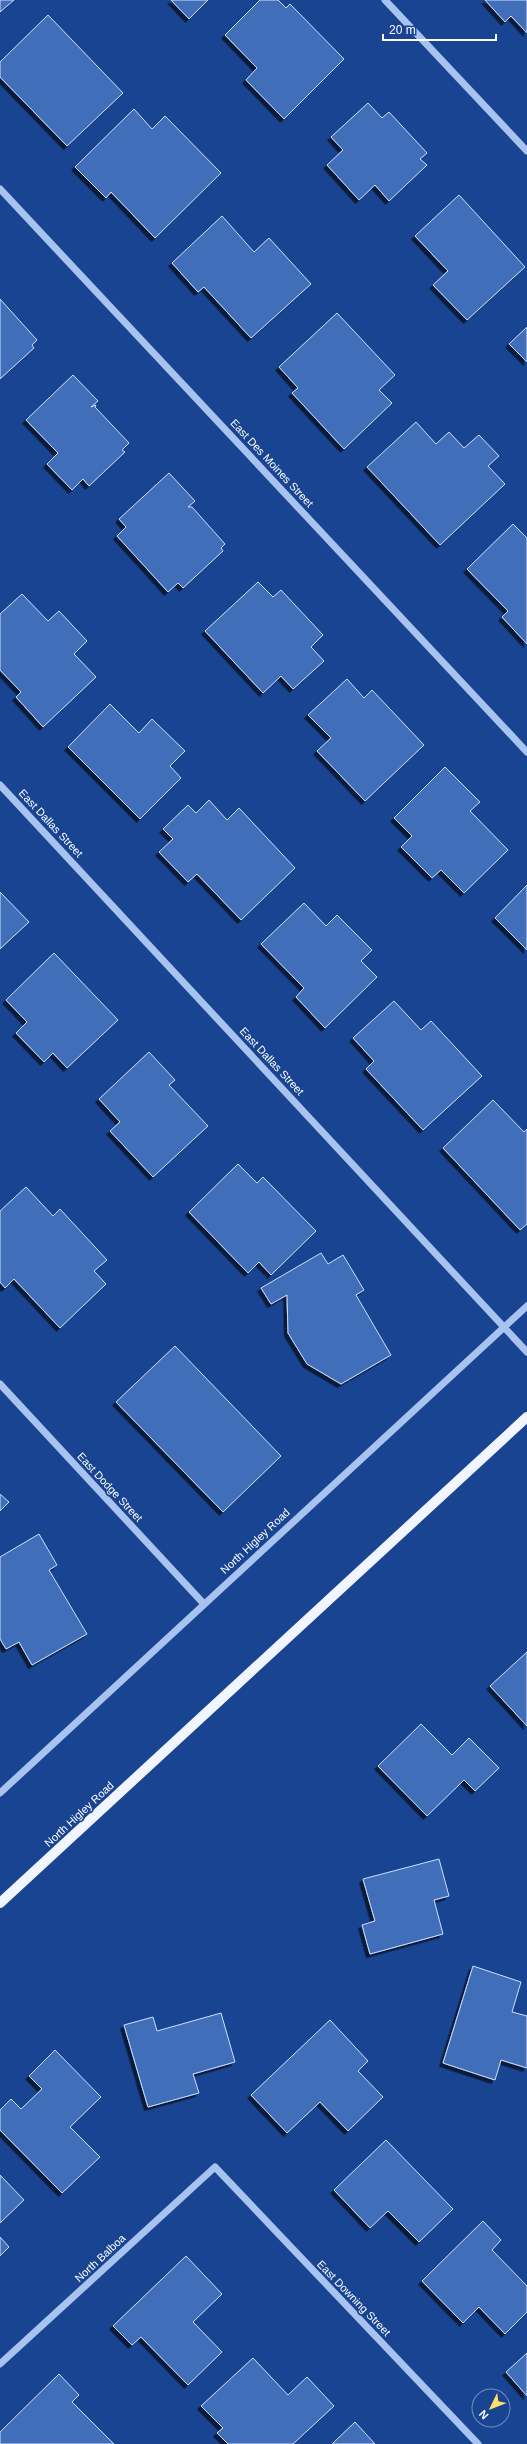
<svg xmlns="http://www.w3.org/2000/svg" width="527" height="2444" font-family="Arial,sans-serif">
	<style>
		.building { fill: #416eb9; stroke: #cedffb; filter: url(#shadow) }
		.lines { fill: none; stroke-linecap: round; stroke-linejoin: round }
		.minor { stroke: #a8c3f0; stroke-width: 7 }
		.major { stroke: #f0f5ff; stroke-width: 10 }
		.labels { text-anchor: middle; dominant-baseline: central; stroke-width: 3.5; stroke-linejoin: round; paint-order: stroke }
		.street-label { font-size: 11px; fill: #fff; stroke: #184492 }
	</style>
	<defs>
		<filter id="shadow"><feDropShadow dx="-3.5" dy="3.5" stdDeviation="0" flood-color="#0009"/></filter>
	</defs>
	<rect width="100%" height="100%" fill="#184492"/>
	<g class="building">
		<path d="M0,0H14L0,12Z"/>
		<path d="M171,0H208L189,19Z"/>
		<path d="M260,0H278L286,8L290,4L344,59L284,119L246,80L257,68L225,35Z"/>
		<path d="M485,0H527V33L511,16L505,22Z"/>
		<path d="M48,15L123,93L67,146L0,77V62Z"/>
		<path d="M368,103L382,118L389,112L427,153L420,159L427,165L389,201L375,185L359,200L327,165L343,150L331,137Z"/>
		<path d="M134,109L152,129L165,116L221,173L155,238L111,192L106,198L75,167Z"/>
		<path d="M459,195L525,267L467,320L433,285L448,271L415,236Z"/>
		<path d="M222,216L254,252L269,238L311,284L251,338L204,287L198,292L172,263Z"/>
		<path d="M0,299L37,340L32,345L34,348L0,379Z"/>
		<path d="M337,313L395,375L379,390L392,403L344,449L292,393L298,388L279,367Z"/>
		<path d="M527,327V362L509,344Z"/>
		<path d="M73,375L98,401L91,407L96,405L95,407L129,443L122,450L125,452L89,486L83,479L72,490L47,464L58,453L26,420Z"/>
		<path d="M416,422L436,444L449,432L464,448L479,435L499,456L488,466L505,484L440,545L367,467Z"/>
		<path d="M169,473L195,501L188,507H192L225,544L221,548L223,551L183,588L178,583L168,592L117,536L126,527L119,519Z"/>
		<path d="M513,524L527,538V644L502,617L508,611L467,569Z"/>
		<path d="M258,582L273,597L281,590L323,635L311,647L324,661L293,689L281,676L263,693L205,631Z"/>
		<path d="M22,594L48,621L59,611L87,641L74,654L96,677L43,727L16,697L21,692L0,670V614Z"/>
		<path d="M347,679L364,698L372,690L424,745L365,801L317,751L331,738L308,715Z"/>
		<path d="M110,704L139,733L152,719L185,751L170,766L181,778L140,819L68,747Z"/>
		<path d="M445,767L480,802L470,811L508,850L464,893L441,870L432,878L401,847L412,836L394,818Z"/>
		<path d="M209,800L227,820L239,808L295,868L241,920L197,874L188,882L159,852L173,839L163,829L188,805L196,813Z"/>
		<path d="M527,885V950L495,918Z"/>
		<path d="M0,892L29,922L0,949Z"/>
		<path d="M304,903L326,926L337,915L372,950L361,961L377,977L325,1028L296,997L304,988L261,944Z"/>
		<path d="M54,953L118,1020L67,1068L53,1053L44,1062L16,1033L27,1022L6,1000Z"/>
		<path d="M394,1001L421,1030L431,1021L482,1076L423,1130L366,1069L374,1061L353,1038Z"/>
		<path d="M149,1052L175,1080L169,1085L208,1126L153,1177L110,1131L120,1122L99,1099Z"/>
		<path d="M493,1100L524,1132L527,1129V1224L520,1230L443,1148Z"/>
		<path d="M238,1164L257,1183L263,1177L316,1231L271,1275L259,1262L248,1273L189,1212Z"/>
		<path d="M26,1187L53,1216L60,1209L107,1260L94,1271L106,1284L60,1328L14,1279L5,1288L0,1282V1211Z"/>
		<path d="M321,1253L328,1264L343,1255L364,1290L356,1295L391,1355L341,1384L307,1364L288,1333L287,1295L271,1304L261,1288Z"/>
		<path d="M175,1346L281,1456L223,1512L116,1402Z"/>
		<path d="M0,1494L9,1502L0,1511Z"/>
		<path d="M39,1534L57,1565L49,1570L87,1634L32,1665L19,1642L6,1649L0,1639V1557Z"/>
		<path d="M527,1652V1726L490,1686Z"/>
		<path d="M421,1724L452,1755L469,1738L499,1768L475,1791L464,1780L427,1816L378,1766Z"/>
		<path d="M439,1859L449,1896L434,1900L443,1934L370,1954L362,1925L375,1921L363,1879Z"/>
		<path d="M473,1966L521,1982L512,2012L527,2016V2068L501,2060L495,2080L443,2063Z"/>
		<path d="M221,2013L235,2062L193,2074L199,2093L148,2107L124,2025L153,2017L157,2031Z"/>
		<path d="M330,2020L368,2061L358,2071L383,2097L348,2131L320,2102L287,2133L251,2095Z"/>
		<path d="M55,2050L101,2097L70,2127L100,2157L62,2193L0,2130V2110L11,2099L21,2109L42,2089L29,2076Z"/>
		<path d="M386,2140L453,2209L419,2242L388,2211L370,2228L334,2190Z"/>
		<path d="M0,2175L24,2200L0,2223Z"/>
		<path d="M483,2221L501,2240L492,2250L527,2286V2312L505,2334L479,2307L463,2323L422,2281Z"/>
		<path d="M0,2237L9,2247L0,2256Z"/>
		<path d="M186,2256L222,2294L193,2322L222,2352L188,2385L141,2337L132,2345L113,2326Z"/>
		<path d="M527,2353V2396L506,2372Z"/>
		<path d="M253,2358L288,2395L307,2377L334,2406L293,2444H228L217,2433L223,2428L201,2406Z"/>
		<path d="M59,2374L79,2395L72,2402L114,2444H0V2432Z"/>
		<path d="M355,2422L375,2444H332Z"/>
	</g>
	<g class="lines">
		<g class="minor">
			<path d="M385,0L527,151"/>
			<path d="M0,189L527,752"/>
			<path d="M0,785L527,1352"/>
			<path d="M0,1384L204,1604"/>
			<path d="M0,1793L527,1306"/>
			<path d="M0,2364L215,2167L478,2444"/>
		</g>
		<path class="major" d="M0,1903L527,1417"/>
	</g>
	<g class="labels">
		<g class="street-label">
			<text transform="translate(272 463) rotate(47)">East Des Moines Street</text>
			<text transform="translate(51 823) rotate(47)">East Dallas Street</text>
			<text transform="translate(272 1061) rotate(47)">East Dallas Street</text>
			<text transform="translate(110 1487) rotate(47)">East Dodge Street</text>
			<text transform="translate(255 1541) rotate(-43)">North Higley Road</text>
			<text transform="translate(79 1814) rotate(-43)">North Higley Road</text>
			<text transform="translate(100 2258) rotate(-43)">North Balboa</text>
			<text transform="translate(354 2298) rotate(46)">East Downing Street</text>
		</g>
	</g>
	<g transform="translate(491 2408) rotate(227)"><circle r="19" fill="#184492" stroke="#748fbe"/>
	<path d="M0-3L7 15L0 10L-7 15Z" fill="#ffdf66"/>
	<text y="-6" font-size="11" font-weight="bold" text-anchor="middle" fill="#ffffff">N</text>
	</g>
	<path d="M383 34v6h113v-6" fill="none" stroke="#ffffff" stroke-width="2"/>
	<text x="389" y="34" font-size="12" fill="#ffffff" stroke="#184492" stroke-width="3" paint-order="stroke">20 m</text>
</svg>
